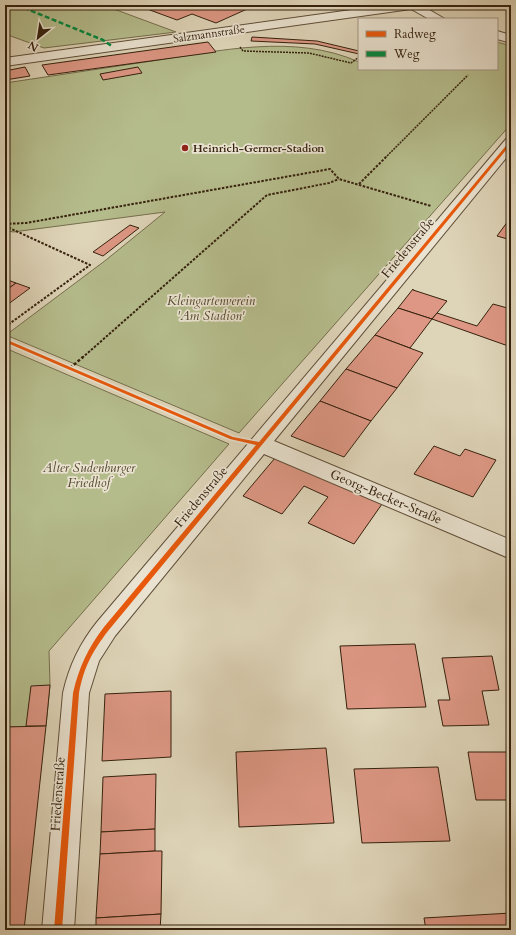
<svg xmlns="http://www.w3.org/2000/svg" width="516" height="935" font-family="Cardo,serif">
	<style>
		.green { fill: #b5bc8c; stroke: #756e4c }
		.building { fill: #dd9784; stroke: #35210d }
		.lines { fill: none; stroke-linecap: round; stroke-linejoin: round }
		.minor-casing { stroke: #5f4e38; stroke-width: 2 }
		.path-far2 { stroke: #35210d; stroke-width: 1.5; stroke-dasharray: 2 1; stroke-linecap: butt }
		.path-far1 { stroke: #35210d; stroke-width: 2; stroke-dasharray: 2.5 1.5; stroke-linecap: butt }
		.path { stroke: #35210d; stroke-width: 2.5; stroke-dasharray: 3 2; stroke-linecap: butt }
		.minor { fill: #eae3d1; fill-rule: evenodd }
		.quiet { stroke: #00873e; stroke-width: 2.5; stroke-dasharray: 5 2.5; stroke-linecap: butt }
		.cycleway-casing { stroke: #eae3d1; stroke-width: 3 }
		.cycleway { fill: #e8590c; fill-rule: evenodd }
		.poi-dot { fill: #8f2418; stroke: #eae3d1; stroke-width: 1.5 }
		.labels { text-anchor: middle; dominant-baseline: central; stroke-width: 3.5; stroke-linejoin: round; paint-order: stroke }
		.far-street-label { font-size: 11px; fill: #35210d; stroke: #eae3d1 }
		.far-poi-label { font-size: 11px; font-weight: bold; fill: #35210d; stroke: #eae3d1; text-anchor: start }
		.street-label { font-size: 13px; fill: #35210d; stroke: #eae3d1 }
		.park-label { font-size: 13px; font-style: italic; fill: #55482d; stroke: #eae3d1 }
	</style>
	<rect width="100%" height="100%" fill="#ded4b8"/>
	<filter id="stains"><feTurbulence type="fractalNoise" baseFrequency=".005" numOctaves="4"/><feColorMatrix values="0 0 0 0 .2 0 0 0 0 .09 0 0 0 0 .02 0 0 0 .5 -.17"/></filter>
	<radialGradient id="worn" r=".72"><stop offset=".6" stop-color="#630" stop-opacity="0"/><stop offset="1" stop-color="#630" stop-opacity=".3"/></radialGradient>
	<g class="green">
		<path d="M5,5H103L176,32L44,48L5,34Z"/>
		<path d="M497,42L511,46V124L239,433L6,335L106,260L165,212L13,232L5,230V83C54,76 103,68 152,61C219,51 294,33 359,62V69H497Z"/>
		<path d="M5,348L229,444L49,651L50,685L46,726L5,727Z"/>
	</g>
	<g class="building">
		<path d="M127,5H256L216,23L192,14L177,20L139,6L134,8Z"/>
		<path d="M252,37L317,41L359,51V54L315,44L251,41Z"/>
		<path d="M208,42L216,52L48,75L42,65Z"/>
		<path d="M25,67L30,76L5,80V71Z"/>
		<path d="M138,67L142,73L103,80L100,74Z"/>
		<path d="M511,217V240L497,236Z"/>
		<path d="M130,225L139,228L103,256L93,252Z"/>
		<path d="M5,279L16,283L5,291Z"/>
		<path d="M16,283L30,288L7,305L5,304V291Z"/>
		<path d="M413,289V290L447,301L432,319L398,308Z"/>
		<path d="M493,304L511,309V330L508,333L511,334V347L432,319L437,313L477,326Z"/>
		<path d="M398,308L432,319L410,348L375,335Z"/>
		<path d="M375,335L423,353L397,388L346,369Z"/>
		<path d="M346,369L397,388L371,421L320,401Z"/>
		<path d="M320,401L371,421L344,457L291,436Z"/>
		<path d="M434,446L460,456L465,449L496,460L473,497L414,474Z"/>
		<path d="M275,458L382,504L354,544L308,523L328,497L304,486L282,514L243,496Z"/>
		<path d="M415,644L426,707L347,709L340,646Z"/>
		<path d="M492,656L499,690L482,691L489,725L443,726L438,700H450L442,658Z"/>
		<path d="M50,685L46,726H26L31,686Z"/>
		<path d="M171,691V757L102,761L105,694Z"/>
		<path d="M46,726L24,930H5V727Z"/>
		<path d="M326,748L334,823L239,827L236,752Z"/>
		<path d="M468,752H511V800H476Z"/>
		<path d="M438,767L450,841L362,843L354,769Z"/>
		<path d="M156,774L155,829L101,832L103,777Z"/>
		<path d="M155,829V851L100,854L101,832Z"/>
		<path d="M155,851H162L161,914L96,918L100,854Z"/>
		<path d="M511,913V930H426L424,918Z"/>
		<path d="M161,914L160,930H96V918Z"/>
	</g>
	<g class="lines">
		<g class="minor-casing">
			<g id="minor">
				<path d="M387,5H421L445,19H429L411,9L5,66V58Z"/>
				<path d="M497,31L511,35V43L497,39Z"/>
				<path d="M511,137V152L274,441L511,540V559L264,454L115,636L99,661L89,693L74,930H42L63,693C69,666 80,643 97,622L506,139Z"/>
			</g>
		</g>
		<g class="path-far2">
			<path d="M240,47L243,51L309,53L351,63L359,57"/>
			<path d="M385,158L468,75"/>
		</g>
		<g class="path-far1">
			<path d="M359,184L386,157"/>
			<path d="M5,224L26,223L330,169L339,179L431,206"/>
			<path d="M5,226L90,265L5,327"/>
			<path d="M82,358L267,195L329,183L339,179"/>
		</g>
		<path class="path" d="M70,368L83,357"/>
		<use href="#minor" class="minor"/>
		<path class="quiet" d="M17,5L103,40L113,47"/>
		<g class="cycleway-casing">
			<path id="cycleway" d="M510,141H511V144L108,631C92,652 84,667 79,693L62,930H54L73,693C79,667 88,648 104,627L256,445L230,439L5,342V339L233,437L259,442Z"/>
		</g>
		<use href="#cycleway" class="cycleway"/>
	</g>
	<circle class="poi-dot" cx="185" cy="148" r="4"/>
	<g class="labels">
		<g class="far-street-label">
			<text transform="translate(209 34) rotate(-8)">Salzmannstraße</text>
		</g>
		<g class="far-poi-label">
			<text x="193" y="148">Heinrich-Germer-Stadion</text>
		</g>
		<g class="street-label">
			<text transform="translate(408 248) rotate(-50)">Friedenstraße</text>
			<text transform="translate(201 497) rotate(-50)">Friedenstraße</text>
			<text transform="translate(386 497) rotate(23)">Georg-Becker-Straße</text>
			<text transform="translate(58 794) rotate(-86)">Friedenstraße</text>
		</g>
		<g class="park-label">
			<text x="211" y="301">Kleingartenverein<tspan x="211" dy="15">'Am Stadion'</tspan></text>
			<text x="89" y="468">Alter Sudenburger<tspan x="89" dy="15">Friedhof</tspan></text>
		</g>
	</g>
	<rect width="516" height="935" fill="none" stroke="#ded4b8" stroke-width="20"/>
	<rect x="6" y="6" width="504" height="923" fill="none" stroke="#35210d" stroke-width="2"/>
	<rect x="10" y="10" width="496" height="915" fill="none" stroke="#35210d"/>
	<rect x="358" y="18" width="140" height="52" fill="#eae3d1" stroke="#a29583"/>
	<rect x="366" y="31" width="20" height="6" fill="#e8590c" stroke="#a29583"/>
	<text x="394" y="38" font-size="12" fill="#35210d">Radweg</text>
	<rect x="366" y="51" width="20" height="6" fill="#00873e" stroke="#a29583"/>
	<text x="394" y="58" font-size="12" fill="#35210d">Weg</text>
	<g transform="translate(38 38) rotate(210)" stroke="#eae3d1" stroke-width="3" paint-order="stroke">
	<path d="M0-3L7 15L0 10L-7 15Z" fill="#35210d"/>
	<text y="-6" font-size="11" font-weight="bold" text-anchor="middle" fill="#35210d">N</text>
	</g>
	<rect width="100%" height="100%" filter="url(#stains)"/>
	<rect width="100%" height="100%" fill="url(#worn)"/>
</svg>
